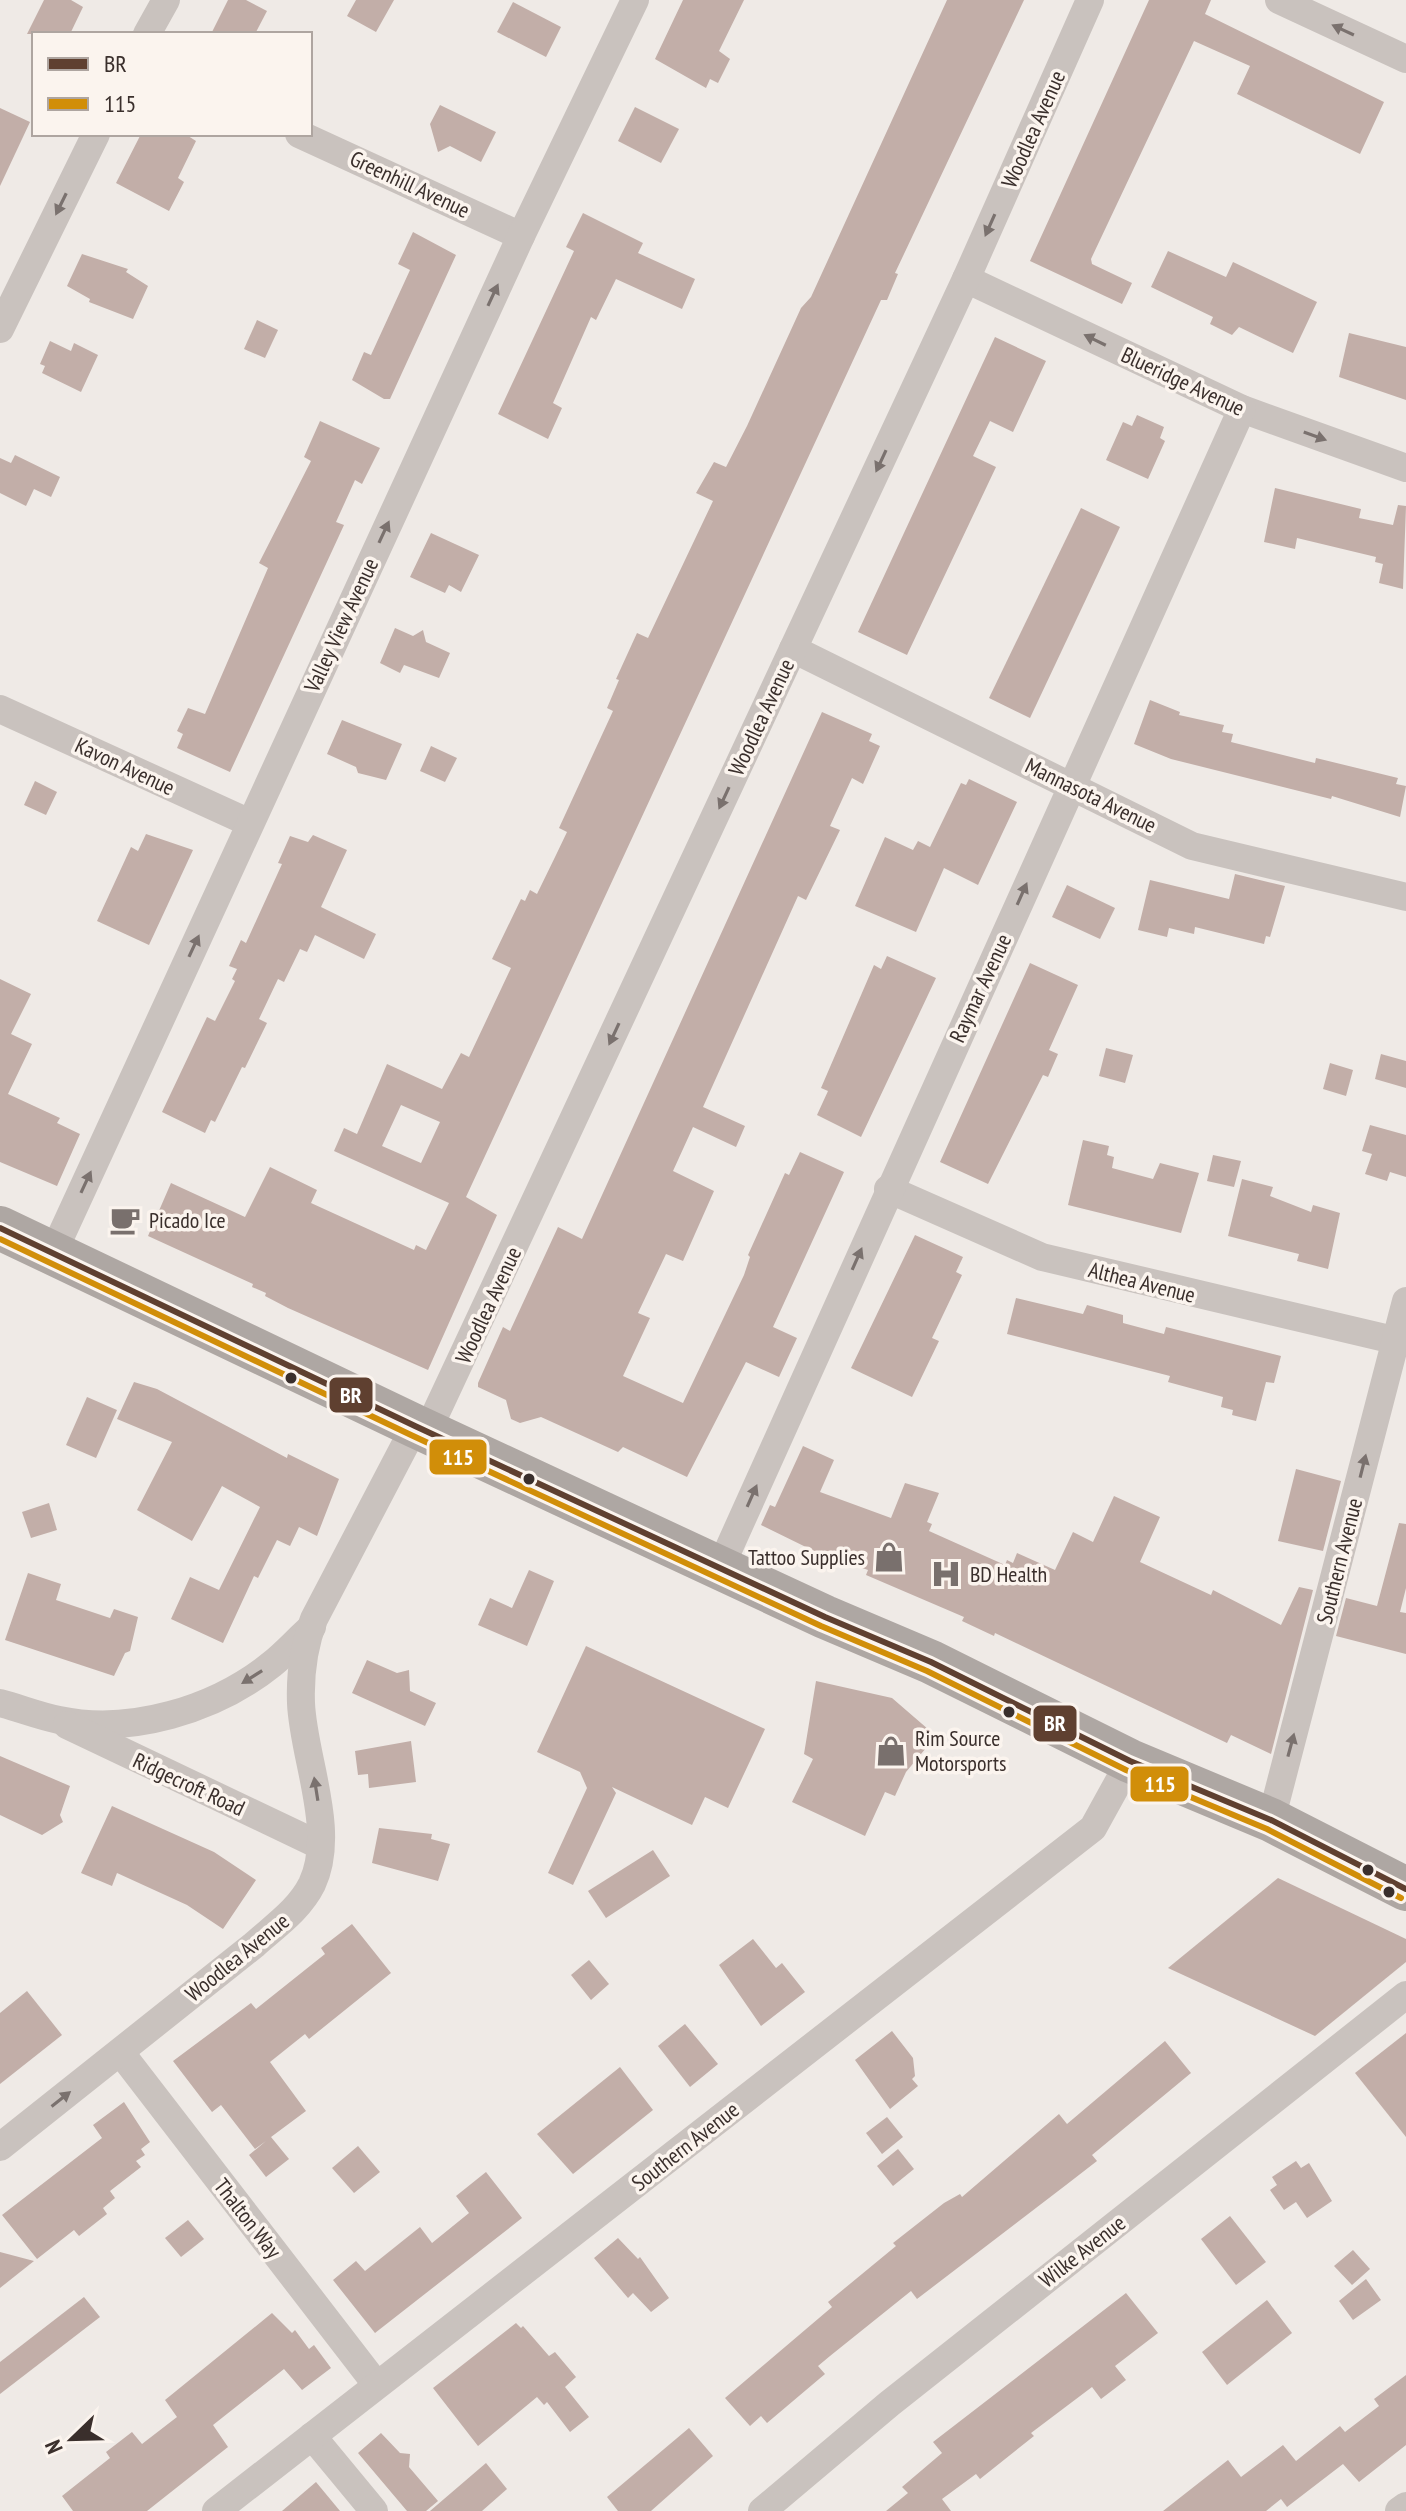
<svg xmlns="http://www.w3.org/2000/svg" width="1406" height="2511" font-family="'PT Sans Narrow',sans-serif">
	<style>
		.building { fill: #c2aea8; fill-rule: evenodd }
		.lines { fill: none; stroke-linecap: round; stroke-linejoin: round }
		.minor { stroke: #c9c2be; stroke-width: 28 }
		.primary { stroke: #aea7a3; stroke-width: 44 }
		.bus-1-casing { stroke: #fbf4ee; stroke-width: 12 }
		.bus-2-casing { stroke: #fbf4ee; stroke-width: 12 }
		.bus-1 { stroke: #5f4030; stroke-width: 6 }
		.bus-2 { stroke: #d18e09; stroke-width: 6 }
		.oneway { fill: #7a716e }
		.bus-dot { fill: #3a2f2c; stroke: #fbf4ee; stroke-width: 3 }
		.labels { text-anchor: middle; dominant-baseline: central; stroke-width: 7; stroke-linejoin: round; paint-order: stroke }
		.street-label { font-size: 22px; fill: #3a2f2c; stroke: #fbf4ee }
		.poi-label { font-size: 22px; fill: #3a2f2c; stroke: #fbf4ee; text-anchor: start }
		.line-badge { stroke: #fbf4ee; stroke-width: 3 }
		.badge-label { font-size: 22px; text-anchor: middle; font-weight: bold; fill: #fff }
	</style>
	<rect width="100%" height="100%" fill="#efeae6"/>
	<g class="building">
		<path d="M44,0H71L83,7L70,34H27Z"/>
		<path d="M228,0H246L267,11L255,34H211Z"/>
		<path d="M356,0H394L376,32L347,16Z"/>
		<path d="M683,0H744L719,51L730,59L718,83L710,79L706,88L655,59Z"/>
		<path d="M947,0H1024L895,273L898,274L887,300H881L466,1197L497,1215L428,1370L288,1308L265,1296L266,1293L252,1287L253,1284L148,1236L171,1183L245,1217L270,1167L317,1190L311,1203L414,1250L416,1245L426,1250L449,1203L334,1151L344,1128L357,1134L387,1064L442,1089L461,1053L469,1057L511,968L492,959L521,899L525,901L530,890L537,894L556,855L567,832L559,828L613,711L607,708L619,680L616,679L637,633L648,638L713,501L696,493L714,462L726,467L747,426L801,308L811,297ZM401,1105L440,1122L421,1163L382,1146Z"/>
		<path d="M1149,0H1211L1205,14L1384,102L1360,154L1237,94L1250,66L1194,41L1091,259L1092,264L1132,283L1122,304L1030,261Z"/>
		<path d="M513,2L561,27L546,57L497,32Z"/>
		<path d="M440,105L496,132L481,162L450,146L438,152L430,124Z"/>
		<path d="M635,107L679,129L661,163L618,141Z"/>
		<path d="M0,108L30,122L0,186Z"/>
		<path d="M141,134H185L196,141L178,178L184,182L169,211L116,183Z"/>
		<path d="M583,213L643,243L638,253L695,279L682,309L616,279L596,320L591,317L553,403L562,408L548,439L498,414L574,251L566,247Z"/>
		<path d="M413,232L456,255L390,399H384L352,380L364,352L371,355L410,270L398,264Z"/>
		<path d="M1168,251L1226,277L1233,262L1317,302L1293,353L1239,327L1232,335L1210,324L1213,317L1151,287Z"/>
		<path d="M82,254L128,269L126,272L148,286L133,319L89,302L90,299L67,286Z"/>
		<path d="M257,320L278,330L265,358L244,349Z"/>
		<path d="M1349,333L1406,347V400L1339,377Z"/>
		<path d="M995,337L1046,361L1013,432L990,421L973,456L996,467L907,655L858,632Z"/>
		<path d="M50,341L71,351L74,343L98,355L81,392L42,373L45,366L40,364Z"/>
		<path d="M1137,415L1164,427L1160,438L1165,441L1148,479L1106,460L1123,422L1132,426Z"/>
		<path d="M320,421L380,448L362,484L355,480L336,522L344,525L230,772L177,748L183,734L177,731L188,708L205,714L268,568L259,563L311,461L304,457Z"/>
		<path d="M15,455L60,477L51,497L34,489L26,506L0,493V458L11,463Z"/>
		<path d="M1275,488L1361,509L1359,518L1393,525L1398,505L1406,506L1403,589L1379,583L1383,564L1375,562L1376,557L1297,538L1295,549L1264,542Z"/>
		<path d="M1081,508L1120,527L1030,718L989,698Z"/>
		<path d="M431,533L479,555L461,592L449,585L445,593L410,577Z"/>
		<path d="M395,628L413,636L423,630L426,642L450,653L439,678L404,665L400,673L380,663Z"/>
		<path d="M1150,700L1180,712L1179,715L1224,725L1222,732L1233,734L1231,742L1315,763L1316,758L1398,778L1396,784L1406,786L1400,817L1332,796L1331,799L1171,759L1134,744Z"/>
		<path d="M822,712L872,734L869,741L880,746L863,784L852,778L830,826L840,830L806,900L798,896L703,1107L745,1126L736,1147L693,1127L673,1171L714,1191L683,1261L666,1254L638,1313L650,1318L623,1376L683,1403L744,1275L750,1257L748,1255L785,1173L789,1175L800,1152L844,1172L773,1327L797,1338L779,1377L746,1362L687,1477L623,1447L618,1452L541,1417L520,1423L511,1419L506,1400L478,1387V1383L503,1327L510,1331L558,1227L582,1239Z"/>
		<path d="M342,720L402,744L386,780L358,773L356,767L327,754Z"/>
		<path d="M431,746L457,758L445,782L420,771Z"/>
		<path d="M969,779L1017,802L978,885L944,868L916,932L855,906L885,837L913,850L918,841L930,847L961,783L966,785Z"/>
		<path d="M35,781L57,792L46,815L24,805Z"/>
		<path d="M146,834L193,850L149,945L97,921L131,847L138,851Z"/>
		<path d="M313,835L347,850L321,907L376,934L364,959L315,935L307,952L300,949L284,982L278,979L259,1019L267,1023L245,1068L242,1067L215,1122L211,1120L205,1133L162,1112L207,1017L215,1021L235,981L232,979L237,969L229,966L241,940L246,943L282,864L278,863L290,836L308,842Z"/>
		<path d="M1235,874L1285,886L1270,937L1266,936L1264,944L1195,927L1194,934L1169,928L1167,937L1138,930L1150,880L1229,899Z"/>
		<path d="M1067,885L1115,908L1100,939L1052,917Z"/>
		<path d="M887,956L936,978L861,1137L817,1115L828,1091L821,1088L874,965L881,969Z"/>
		<path d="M1030,963L1078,985L1049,1050L1058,1054L1048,1077L1043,1075L988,1184L940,1162Z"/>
		<path d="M0,979L31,994L11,1034L32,1044L8,1094L60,1118L57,1123L80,1134L57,1186L0,1162Z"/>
		<path d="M1106,1048L1133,1055L1125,1083L1099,1076Z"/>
		<path d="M1381,1054L1406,1061V1088L1375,1079Z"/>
		<path d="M1330,1063L1353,1070L1346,1096L1323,1089Z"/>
		<path d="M1370,1125L1406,1135V1177L1390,1172L1387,1181L1365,1174L1372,1154L1362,1151Z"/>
		<path d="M1083,1140L1109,1146L1107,1155L1114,1157L1112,1168L1153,1179L1160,1163L1199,1173L1181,1233L1068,1205Z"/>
		<path d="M1213,1155L1241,1161L1234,1187L1207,1181Z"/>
		<path d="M1242,1179L1273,1187L1270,1196L1311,1212L1313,1205L1340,1213L1328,1269L1297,1261L1299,1254L1228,1236Z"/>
		<path d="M915,1235L963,1257L956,1272L962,1275L932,1338L939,1341L912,1397L851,1368Z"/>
		<path d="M1016,1298L1083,1314L1087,1305L1123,1315V1323L1164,1334L1166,1327L1281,1356L1274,1383L1266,1382L1256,1421L1232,1415L1233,1410L1221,1407L1223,1397L1168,1382L1170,1376L1007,1334Z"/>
		<path d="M134,1382L157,1389L287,1458L288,1454L339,1479L317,1536L299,1527L290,1546L277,1540L258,1578L254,1576L223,1643L171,1619L190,1577L219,1590L260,1507L222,1486L192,1541L137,1510L172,1442L117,1419Z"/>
		<path d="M87,1397L117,1410L96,1458L66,1445Z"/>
		<path d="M803,1446L834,1460L820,1492L891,1518L905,1483L939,1493L927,1522L932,1524L929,1531L1005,1565L1007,1560L1013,1563L1017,1553L1055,1570L1073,1532L1093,1542L1114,1496L1160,1517L1140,1562L1211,1595L1213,1590L1281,1625L1299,1587L1313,1590L1271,1754L1231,1735L1227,1743L995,1633L994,1636L962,1621L964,1617L866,1575L868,1570L814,1551L761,1525L770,1505L775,1507Z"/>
		<path d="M1296,1469L1341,1481L1323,1551L1278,1541Z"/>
		<path d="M49,1503L57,1530L31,1538L22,1512Z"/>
		<path d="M1399,1523L1406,1524V1588L1400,1612L1406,1613V1654L1336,1636L1346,1598L1377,1606Z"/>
		<path d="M529,1570L554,1581L527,1646L478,1625L490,1598L512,1608Z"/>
		<path d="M28,1573L61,1584L56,1600L110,1618L114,1609L138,1617L130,1651L125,1653L114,1676L5,1640Z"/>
		<path d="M586,1646L765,1729L728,1808L705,1797L692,1825L612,1787L616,1793L573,1885L548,1873L587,1788L580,1772L537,1752Z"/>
		<path d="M367,1660L397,1673L409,1670L410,1691L436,1703L425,1726L352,1693Z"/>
		<path d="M816,1681L892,1698L936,1736L906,1772L895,1796L885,1792L865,1836L792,1802L813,1759L804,1754Z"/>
		<path d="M411,1741L416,1782L369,1788L368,1774L358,1775L355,1751Z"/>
		<path d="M0,1756L70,1786L60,1815L63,1822L42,1835L0,1815Z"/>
		<path d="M112,1806L214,1852L256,1880L223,1929L187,1905L117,1873L112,1886L81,1873Z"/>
		<path d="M379,1828L432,1834L431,1839L450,1844L438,1881L372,1863Z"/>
		<path d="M653,1850L670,1876L606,1918L588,1891Z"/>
		<path d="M1278,1878L1406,1939V1962L1315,2036L1168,1968Z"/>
		<path d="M352,1924L391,1973L309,2039L305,2034L270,2062L306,2111L271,2137L289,2159L266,2177L249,2155L266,2141L255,2149L221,2105L212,2112L173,2061L251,2003L256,2009L325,1954L321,1948Z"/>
		<path d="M753,1939L776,1968L782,1963L805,1992L761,2026L719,1965Z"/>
		<path d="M589,1960L609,1984L591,2000L571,1975Z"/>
		<path d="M27,1991L62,2035L0,2084V2013Z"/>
		<path d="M685,2024L718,2064L690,2087L658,2046Z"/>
		<path d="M892,2031L913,2058L915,2076L912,2079L918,2086L890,2109L855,2060Z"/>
		<path d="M1406,2033V2137L1355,2073Z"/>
		<path d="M1165,2041L1191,2073L1092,2155L1097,2161L1066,2185L917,2299L911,2291L830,2356L818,2366L825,2374L767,2423L761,2416L750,2426L725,2398L832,2307L828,2302L896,2246L893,2243L944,2203L960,2194L962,2197L1059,2114L1067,2124Z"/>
		<path d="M620,2067L653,2110L573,2174L537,2134Z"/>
		<path d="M124,2102L150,2142L141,2149L145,2155L136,2161L141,2167L110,2191L115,2198L103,2208L107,2214L79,2236L74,2230L37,2259L2,2215L102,2138L93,2125Z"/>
		<path d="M887,2117L903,2137L882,2154L866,2133Z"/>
		<path d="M358,2146L380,2172L354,2193L332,2168Z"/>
		<path d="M898,2149L914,2169L893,2186L877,2166Z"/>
		<path d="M1296,2161L1301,2168L1309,2163L1332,2201L1307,2218L1296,2202L1284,2210L1270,2190L1277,2185L1272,2177Z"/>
		<path d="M486,2172L522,2218L375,2333L333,2280L356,2261L365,2271L420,2227L432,2243L469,2213L456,2196Z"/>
		<path d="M1230,2216L1266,2262L1236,2285L1201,2239Z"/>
		<path d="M188,2220L204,2239L181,2257L165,2238Z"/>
		<path d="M618,2238L638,2259L640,2257L669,2298L651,2312L633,2293L628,2298L594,2258Z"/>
		<path d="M1353,2250L1370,2269L1352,2285L1334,2266Z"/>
		<path d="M0,2252L34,2261L0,2288Z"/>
		<path d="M1366,2279L1381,2300L1353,2320L1339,2301Z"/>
		<path d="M1126,2293L1158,2333L1115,2366L1126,2380L1101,2399L1092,2387L1031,2433L1034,2436L980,2479L976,2474L942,2499L951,2511H886L908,2493L902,2487L942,2453L933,2442Z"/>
		<path d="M84,2297L100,2317L0,2394V2362Z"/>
		<path d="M1267,2300L1292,2333L1227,2385L1202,2352Z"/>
		<path d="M272,2313L292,2333L295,2330L309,2349L314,2345L331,2368L302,2390L284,2369L213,2425L228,2447L147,2511H73L62,2496L110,2458L106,2452L132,2432L142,2444L177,2417L165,2400Z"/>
		<path d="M516,2323L521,2328L523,2326L549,2356L555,2352L576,2377L565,2387L589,2417L570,2432L547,2402L544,2405L537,2397L478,2446L433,2388Z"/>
		<path d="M1406,2375V2445L1359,2482L1343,2464L1287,2507L1281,2499L1266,2511H1163L1228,2460L1241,2477L1283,2445L1296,2461L1340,2426L1345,2432L1379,2406L1374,2399Z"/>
		<path d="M689,2428L713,2456L651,2511H618L607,2497Z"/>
		<path d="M381,2433L400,2453L410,2454L409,2467L438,2501L426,2511H407L358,2453Z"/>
		<path d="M486,2463L507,2489L482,2511H430Z"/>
		<path d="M316,2482L340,2511H282Z"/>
	</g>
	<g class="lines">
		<g class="minor">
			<path d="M1279,0L1406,59"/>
			<path d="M147,34L166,0"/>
			<path d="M299,134L521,236"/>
			<path d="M966,279L1242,409L1406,468"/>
			<path d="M0,329L96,134"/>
			<path d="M793,649L1192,846L1406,897"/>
			<path d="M0,709L250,823"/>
			<path d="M888,1189L1042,1257L1406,1343"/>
			<path d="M53,1253L521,236L635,0"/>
			<path d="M427,1432L966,279L1090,0"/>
			<path d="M720,1568L1242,409"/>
			<path d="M0,1703C19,1708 39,1716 59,1720C130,1735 215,1710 272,1664C286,1653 298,1639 312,1627"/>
			<path d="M67,1725L319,1845"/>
			<path d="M1271,1820L1406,1301"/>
			<path d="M121,2053L376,2384"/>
			<path d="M0,2147L254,1945C275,1926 299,1910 312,1884C337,1831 303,1757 301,1703C300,1675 304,1645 314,1619L415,1426"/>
			<path d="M312,2436L374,2511"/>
			<path d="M216,2511L1093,1828L1130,1761"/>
			<path d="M762,2511L889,2404L1406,1995"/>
			<path d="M1399,2511L1406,2506"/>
		</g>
		<path class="primary" d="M0,1228L415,1426L825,1617L931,1662L1130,1761L1271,1820L1406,1889"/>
		<g class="bus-1-casing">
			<path id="bus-1" d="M0,1228L415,1426L825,1617L931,1662L1130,1761L1271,1820L1406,1889"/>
		</g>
		<g class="bus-2-casing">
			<path id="bus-2" d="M0,1239L411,1435L821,1626L927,1671L1126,1770L1267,1829L1401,1898"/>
		</g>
		<use href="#bus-1" class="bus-1"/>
		<use href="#bus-2" class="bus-2"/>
	</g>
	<defs><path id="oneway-solid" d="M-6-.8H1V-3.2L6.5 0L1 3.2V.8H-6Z" transform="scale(2)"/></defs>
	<g class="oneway">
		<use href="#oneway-solid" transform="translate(1343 30) rotate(-155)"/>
		<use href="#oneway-solid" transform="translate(61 204) rotate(116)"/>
		<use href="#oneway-solid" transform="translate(990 225) rotate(114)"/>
		<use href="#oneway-solid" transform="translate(493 295) rotate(-65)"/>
		<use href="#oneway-solid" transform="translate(1095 340) rotate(-154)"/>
		<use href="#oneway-solid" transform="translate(1315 436) rotate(20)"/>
		<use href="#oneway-solid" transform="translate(881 461) rotate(115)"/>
		<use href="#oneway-solid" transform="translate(384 532) rotate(-65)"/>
		<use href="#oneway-solid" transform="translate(724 798) rotate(115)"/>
		<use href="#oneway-solid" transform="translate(1022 894) rotate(-66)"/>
		<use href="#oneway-solid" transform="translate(194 946) rotate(-65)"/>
		<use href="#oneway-solid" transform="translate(614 1034) rotate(115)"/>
		<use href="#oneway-solid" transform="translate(86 1182) rotate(-65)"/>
		<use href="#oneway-solid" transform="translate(857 1259) rotate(-66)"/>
		<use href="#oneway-solid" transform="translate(1363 1466) rotate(-76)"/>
		<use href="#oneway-solid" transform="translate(752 1496) rotate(-66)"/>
		<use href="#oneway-solid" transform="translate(252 1677) rotate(148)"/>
		<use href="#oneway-solid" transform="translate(1291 1745) rotate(-75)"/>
		<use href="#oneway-solid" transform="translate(316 1789) rotate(-99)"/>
		<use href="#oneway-solid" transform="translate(61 2099) rotate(-38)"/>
	</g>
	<defs>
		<g id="cafe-bare" transform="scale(2.4)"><path d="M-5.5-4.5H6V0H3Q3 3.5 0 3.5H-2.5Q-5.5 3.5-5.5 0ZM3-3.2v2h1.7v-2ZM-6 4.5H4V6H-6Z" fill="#79706d" stroke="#fbf4ee" stroke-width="2.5" paint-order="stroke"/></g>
		<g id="shop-bare" transform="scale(2.4)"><path d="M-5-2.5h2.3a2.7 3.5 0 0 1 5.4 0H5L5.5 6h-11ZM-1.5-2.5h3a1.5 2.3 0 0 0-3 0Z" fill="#79706d" stroke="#fbf4ee" stroke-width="2.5" paint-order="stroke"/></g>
		<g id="hospital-bare" transform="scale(2.4)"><path d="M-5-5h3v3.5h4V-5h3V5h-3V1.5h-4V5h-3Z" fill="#79706d" stroke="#fbf4ee" stroke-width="2.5" paint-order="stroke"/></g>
	</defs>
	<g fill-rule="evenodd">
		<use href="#cafe-bare" x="125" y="1220"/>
		<use href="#shop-bare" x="889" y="1557"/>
		<use href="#hospital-bare" x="946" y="1574"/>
		<use href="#shop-bare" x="891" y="1751"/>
	</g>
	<g class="bus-dot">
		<circle cx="291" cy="1378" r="7"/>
		<circle cx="529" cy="1479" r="7"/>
		<circle cx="1009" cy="1712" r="7"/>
		<circle cx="1368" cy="1870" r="7"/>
		<circle cx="1389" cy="1892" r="7"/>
	</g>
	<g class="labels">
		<g class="street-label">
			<text transform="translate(1033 129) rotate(-66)">Woodlea Avenue</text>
			<text transform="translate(410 184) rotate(25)">Greenhill Avenue</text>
			<text transform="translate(1183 381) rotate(25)">Blueridge Avenue</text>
			<text transform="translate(341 625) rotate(-65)">Valley View Avenue</text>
			<text transform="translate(761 717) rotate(-65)">Woodlea Avenue</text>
			<text transform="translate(125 766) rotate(25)">Kavon Avenue</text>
			<text transform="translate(1091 795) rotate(26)">Mannasota Avenue</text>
			<text transform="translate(980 988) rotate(-65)">Raymar Avenue</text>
			<text transform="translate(1142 1282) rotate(14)">Althea Avenue</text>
			<text transform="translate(488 1305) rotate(-65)">Woodlea Avenue</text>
			<text transform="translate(1339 1561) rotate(-76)">Southern Avenue</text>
			<text transform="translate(189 1784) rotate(25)">Ridgecroft Road</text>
			<text transform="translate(237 1957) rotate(-39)">Woodlea Avenue</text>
			<text transform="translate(685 2146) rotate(-38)">Southern Avenue</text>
			<text transform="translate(248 2218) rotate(52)">Thalton Way</text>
			<text transform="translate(1082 2251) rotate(-38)">Wilke Avenue</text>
		</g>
		<g class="poi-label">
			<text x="149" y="1220">Picado Ice</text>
			<text x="865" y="1557" text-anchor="end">Tattoo Supplies</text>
			<text x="970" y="1574">BD Health</text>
			<text x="915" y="1738">Rim Source<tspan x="915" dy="25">Motorsports</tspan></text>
		</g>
	</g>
	<g class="line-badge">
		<rect x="328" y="1376" width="46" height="38" rx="8" fill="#5f4030"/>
		<rect x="428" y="1438" width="60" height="38" rx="8" fill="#d18e09"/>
		<rect x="1032" y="1704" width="46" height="39" rx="8" fill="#5f4030"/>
		<rect x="1129" y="1765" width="61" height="38" rx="8" fill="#d18e09"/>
	</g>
	<g class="badge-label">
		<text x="351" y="1403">BR</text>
		<text x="458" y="1465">115</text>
		<text x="1055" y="1731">BR</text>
		<text x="1160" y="1792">115</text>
	</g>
	<rect x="32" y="32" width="280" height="104" fill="#fbf4ee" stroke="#aea5a0" stroke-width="2"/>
	<rect x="48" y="58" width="40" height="12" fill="#5f4030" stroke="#aea5a0" stroke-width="2"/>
	<text x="104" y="72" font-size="24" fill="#3a2f2c">BR</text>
	<rect x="48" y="98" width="40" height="12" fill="#d18e09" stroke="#aea5a0" stroke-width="2"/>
	<text x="104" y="112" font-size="24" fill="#3a2f2c">115</text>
	<g transform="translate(72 2439) rotate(247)" stroke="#fbf4ee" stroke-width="6" paint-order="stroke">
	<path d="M0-6L14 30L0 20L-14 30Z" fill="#3a2f2c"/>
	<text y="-12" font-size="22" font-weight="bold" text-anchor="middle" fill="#3a2f2c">N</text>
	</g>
</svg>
